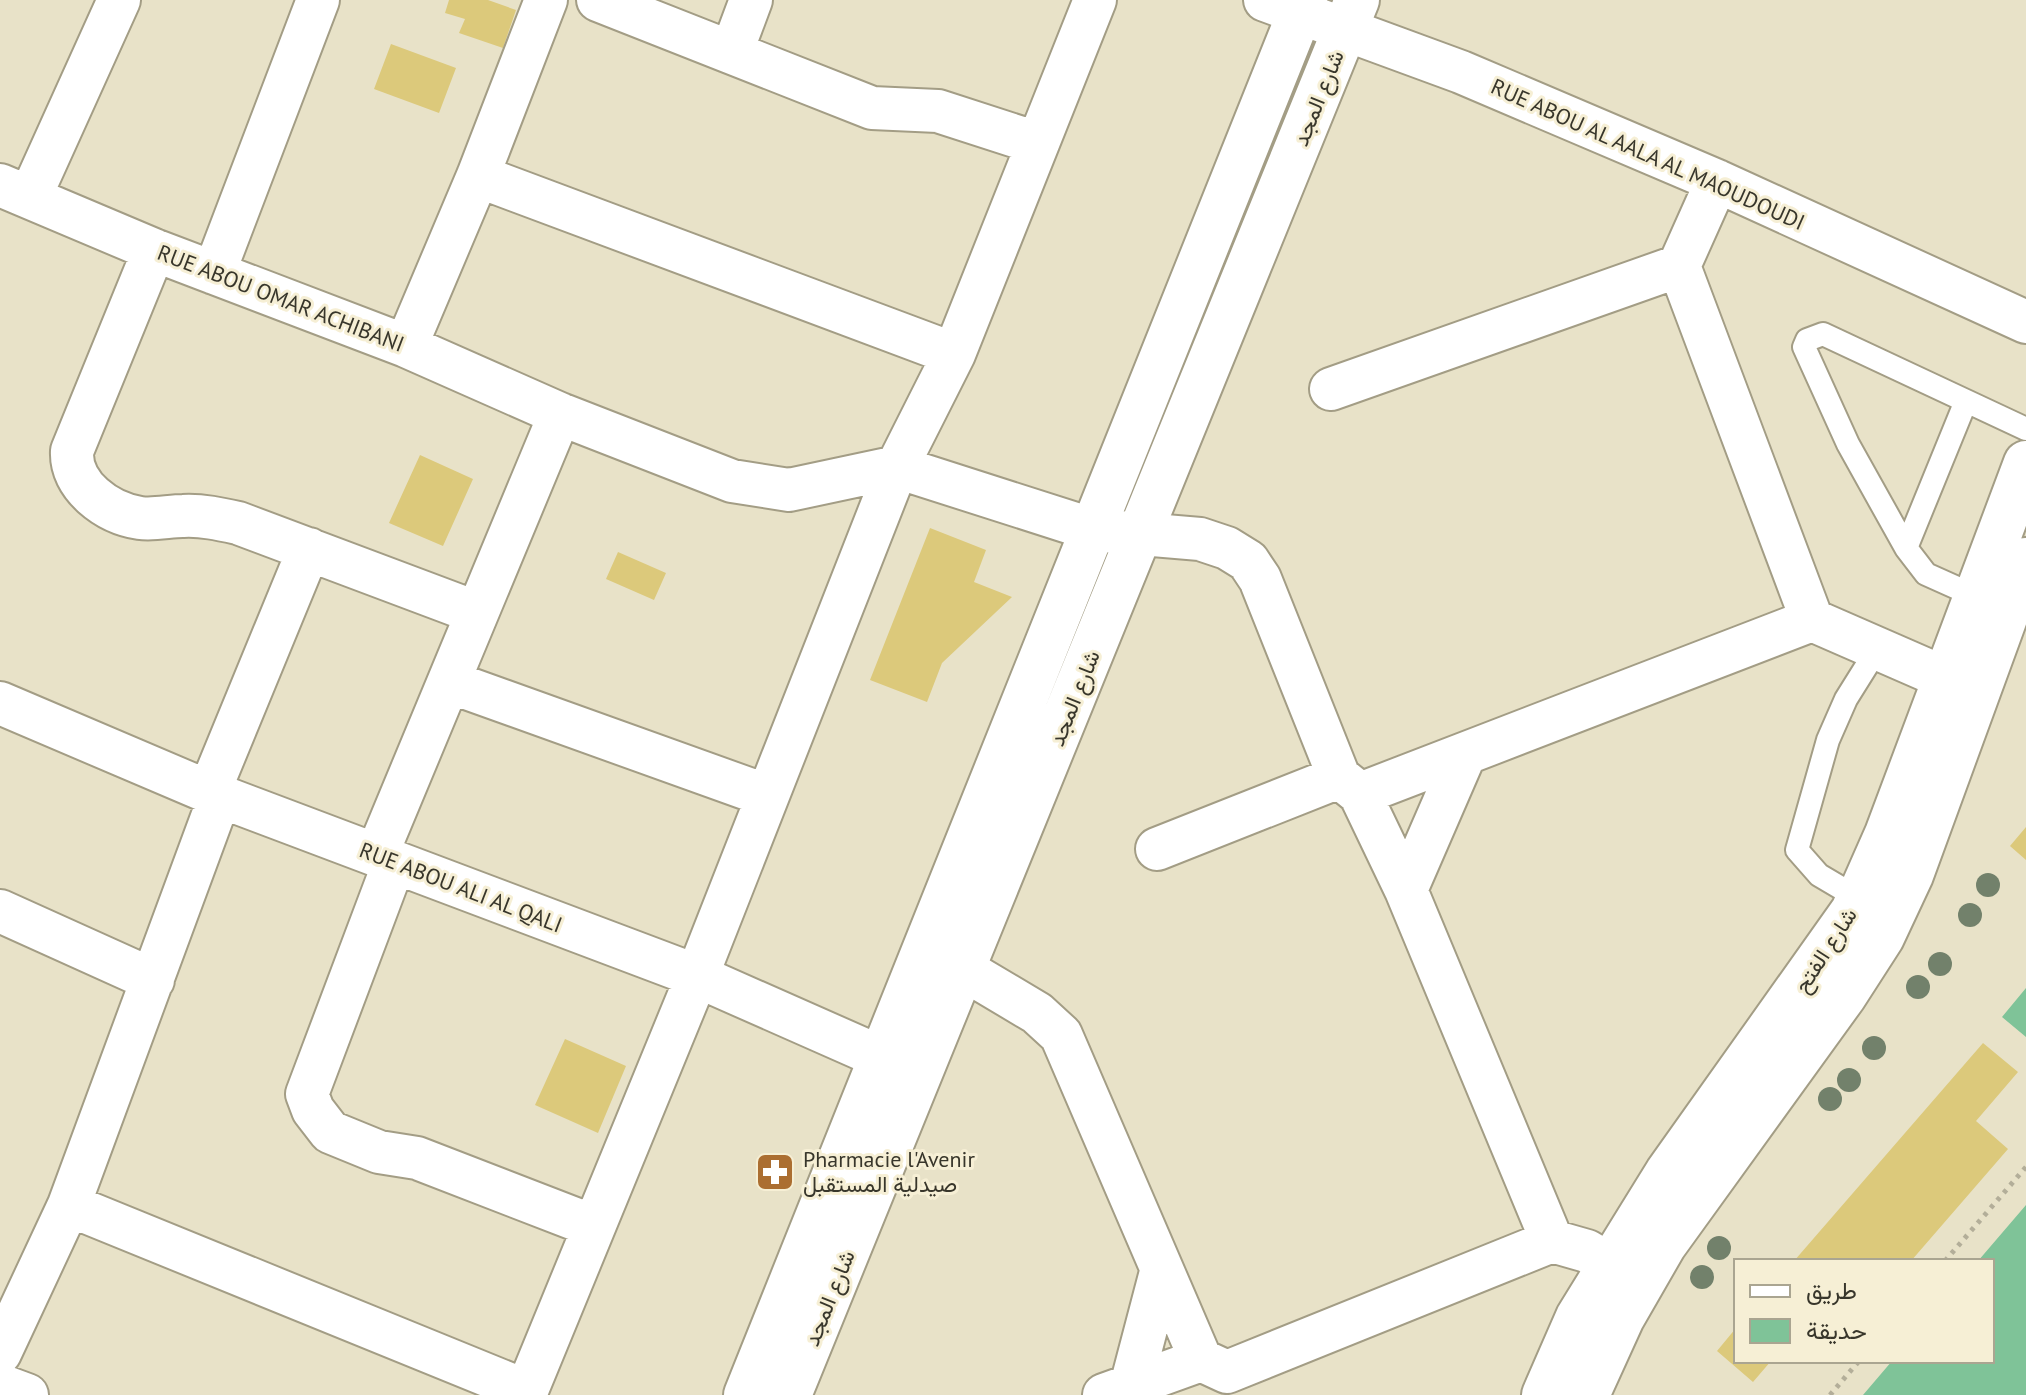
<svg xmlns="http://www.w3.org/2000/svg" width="2026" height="1395" viewBox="0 0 2026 1395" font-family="'PT Sans',Vazirmatn,sans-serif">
  <rect width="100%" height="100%" fill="#e8e2c8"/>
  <path fill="#7fc398" d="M2026 988V1037L2002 1017Z
    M2026 1205V1395H1863L1892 1361H1992V1261H1978Z"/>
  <path fill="#dcc97b" d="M449 0H488L516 10 503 48 459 33 465 19 445 13Z
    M391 44 456 68 439 113 374 89Z
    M420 455 473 479 443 546 389 523Z
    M930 528 986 550 974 582 1012 597 942 663 927 702 870 680Z
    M618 552 666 573 654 600 606 579Z
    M2026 827V860L2010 846Z
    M565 1039 626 1066 598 1133 535 1105Z
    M1983 1043 2018 1072 1976 1121 2008 1149 1911 1261H1794Z
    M1736 1328V1361H1771L1753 1382 1717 1351Z"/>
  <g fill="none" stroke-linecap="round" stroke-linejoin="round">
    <defs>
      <path id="lane" d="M1906 548 1966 401
        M1984 600 1926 574 1906 548 1848 444 1804 347 1807 340 1823 334 2026 429
        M1858 898 1819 875 1797 850 1828 740 1846 699 1876 651"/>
      <path id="street" d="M598 0 872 108 938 111 1037 143
        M1265 0 1461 72 1717 181 2026 322
        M732 51 751 0
        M478 176 954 354
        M0 185 154 250 406 346 560 414 732 481 789 490 897 467 1094 530 1200 539 1227 548 1248 561 1260 579 1339 777
        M30 197 119 0
        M154 250 72 451C70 486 107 513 140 518 154 520 170 516 183 516 202 515 220 519 238 523L475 612
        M1679 266 1812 620 1977 692
        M214 273 318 0
        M406 346 478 176 546 0
        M1331 389 1679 266 1717 181
        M450 682 765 795
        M0 703 209 792 697 976 912 1071
        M209 792 309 549
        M1360 794 1406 890 1552 1241
        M1157 849 1339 777 1360 794 1812 620
        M377 854 560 414
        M394 863 307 1094 313 1110 330 1132 379 1152 417 1158 593 1226
        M1406 890 1465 754
        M0 911 153 980
        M963 969 1037 1013 1061 1035 1201 1360
        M69 1205 526 1391
        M0 1353 69 1205 220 796
        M0 1385 27 1395
        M1131 1386 1161 1272
        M525 1395 697 976 897 467 954 354 1095 0
        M1104 1395 1201 1360 1227 1372 1552 1241 1587 1251 1639 1282"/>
      <path id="secondary" d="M746 1395 1305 0
        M789 1395 1357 0
        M1544 1395 1578 1317 1667 1173 1853 911 1887 834 2026 463
        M1587 1395 1622 1318 1664 1245 1844 996 1882 937 1911 875 2026 560"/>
    </defs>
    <use href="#lane" stroke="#a39d85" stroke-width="26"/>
    <use href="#street" stroke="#a39d85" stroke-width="46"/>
    <use href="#secondary" stroke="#a39d85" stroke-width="48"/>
    <path stroke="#b3ae99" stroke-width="5" stroke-dasharray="4 6" stroke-linecap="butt" d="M1945 1261 2026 1167
      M1830 1395 1859 1361"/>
    <use href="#lane" stroke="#fff" stroke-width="22"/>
    <use href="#street" stroke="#fff" stroke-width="42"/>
    <use href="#secondary" stroke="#fff" stroke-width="44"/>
  </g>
  <g fill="#72816b">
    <circle cx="1988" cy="885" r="12"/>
    <circle cx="1970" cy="915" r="12"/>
    <circle cx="1940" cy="964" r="12"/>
    <circle cx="1918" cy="987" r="12"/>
    <circle cx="1874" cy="1048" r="12"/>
    <circle cx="1849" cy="1080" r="12"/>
    <circle cx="1830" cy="1099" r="12"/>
    <circle cx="1719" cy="1248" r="12"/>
    <circle cx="1702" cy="1277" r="12"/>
  </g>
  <defs>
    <symbol id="pharmacy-square" viewBox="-11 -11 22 22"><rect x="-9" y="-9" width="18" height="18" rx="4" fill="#ab6e31" stroke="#f6efd5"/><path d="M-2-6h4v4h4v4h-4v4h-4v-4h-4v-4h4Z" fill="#fff"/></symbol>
  </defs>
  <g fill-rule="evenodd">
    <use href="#pharmacy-square" x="753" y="1150" width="44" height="44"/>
  </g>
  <g text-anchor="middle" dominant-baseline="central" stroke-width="6" stroke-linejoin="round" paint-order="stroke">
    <g font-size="22" fill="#38362b" stroke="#f6efd5">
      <text transform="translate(1318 98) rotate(-68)">شارع المجد</text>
      <text transform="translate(1648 154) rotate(24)">RUE ABOU AL AALA AL MAOUDOUDI</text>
      <text transform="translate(281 298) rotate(21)">RUE ABOU OMAR ACHIBANI</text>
      <text transform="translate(1074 698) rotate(-68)">شارع المجد</text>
      <text transform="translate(461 887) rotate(21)">RUE ABOU ALI AL QALI</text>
      <text transform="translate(1825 950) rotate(-57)">شارع الفتح</text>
      <text transform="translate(829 1298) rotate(-68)">شارع المجد</text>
    </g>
    <g font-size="22" fill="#38362b" stroke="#f6efd5" text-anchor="start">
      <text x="803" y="1159">Pharmacie l'Avenir<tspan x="803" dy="25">صيدلية المستقبل</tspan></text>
    </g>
  </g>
  <rect x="1734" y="1259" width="260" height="104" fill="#f6efd5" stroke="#aaa591" stroke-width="2"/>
  <rect x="1750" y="1285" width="40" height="12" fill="#ffffff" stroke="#aaa591" stroke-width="2"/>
  <text x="1806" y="1299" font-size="24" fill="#38362b">طريق</text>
  <rect x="1750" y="1319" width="40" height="24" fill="#7fc398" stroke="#aaa591" stroke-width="2"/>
  <text x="1806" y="1339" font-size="24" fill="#38362b">حديقة</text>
</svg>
